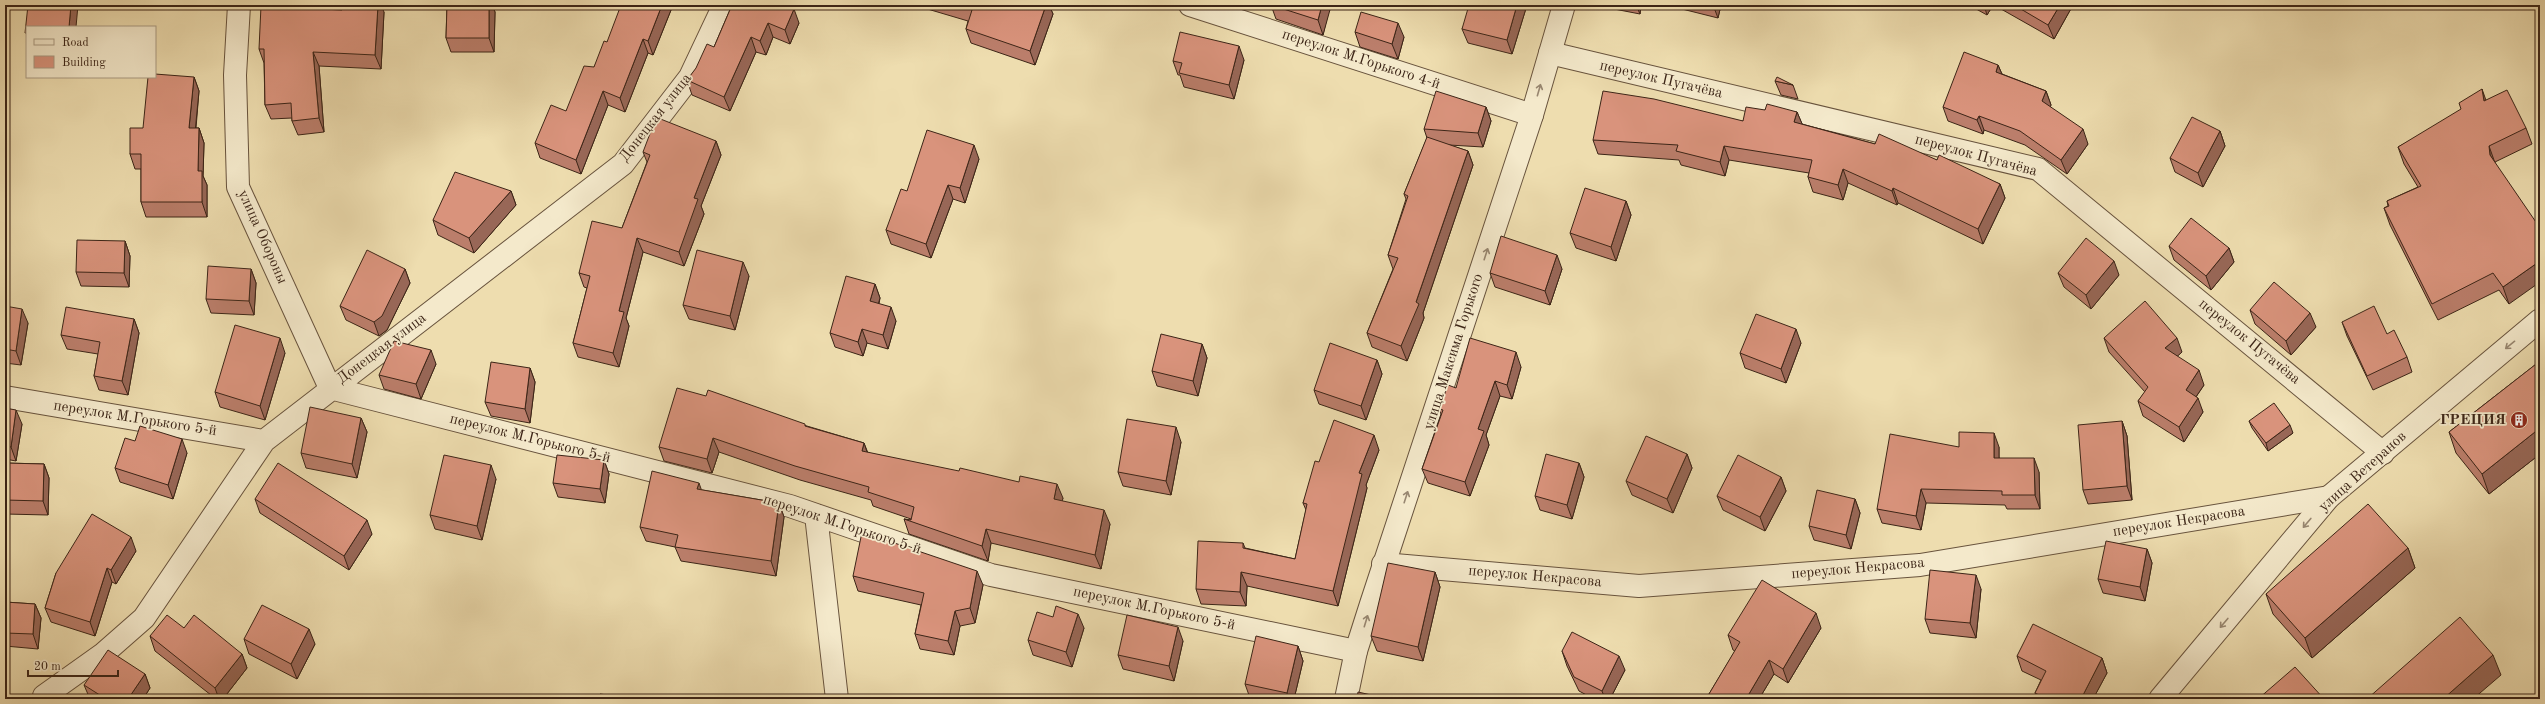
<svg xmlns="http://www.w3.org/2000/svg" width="2545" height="704" viewBox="0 0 2545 704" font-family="'Old Standard TT',serif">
  <rect width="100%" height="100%" fill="#eeddaf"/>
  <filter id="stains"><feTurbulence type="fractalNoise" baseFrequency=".005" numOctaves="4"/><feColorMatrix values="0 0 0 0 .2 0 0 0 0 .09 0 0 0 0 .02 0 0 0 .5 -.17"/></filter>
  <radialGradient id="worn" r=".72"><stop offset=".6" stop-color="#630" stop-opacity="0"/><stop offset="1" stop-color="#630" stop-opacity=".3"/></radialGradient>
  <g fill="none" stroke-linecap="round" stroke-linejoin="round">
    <defs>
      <path id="minor" d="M239 5 235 75 238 187 330 388 790 506 991 575 1356 651
        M1190 5 1532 115
        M1550 53 2038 169 2383 453
        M5 397 264 441
        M816 515 837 699
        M1383 564 1639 586 1920 565 2329 497
        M44 699V696L103 654 144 618 264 441 623 164 690 77 724 5"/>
      <path id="tertiary" d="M1346 699 1356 651 1371 604 1532 115 1564 5
        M2160 699 2329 497 2540 320"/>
    </defs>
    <use href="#minor" stroke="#68533d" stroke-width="24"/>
    <use href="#tertiary" stroke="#68533d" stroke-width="24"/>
    <use href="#minor" stroke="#f4e9cb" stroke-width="22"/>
    <use href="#tertiary" stroke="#f4e9cb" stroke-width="22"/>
  </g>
  <path fill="#bb7e6b" stroke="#3c2517" d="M447 5H492L495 12 494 52H451L446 38Z
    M673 5 653 55 648 53 625 112 608 105 581 174 540 158 535 143 566 111 594 67 607 42Z
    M732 5 799 23 790 44 773 37 766 55 756 52 730 111 692 95 687 80 714 47Z
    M914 5H1049L1053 14 1035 65 971 43 966 29 968 21Z
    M1271 5H1330L1323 35 1276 19Z
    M1475 5H1527L1512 54 1468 43 1462 29Z
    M1608 5H1641L1640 14 1609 8Z
    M1666 5H1721L1718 18Z
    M1969 5H1993L1987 15Z
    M1994 5H2073L2054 39Z
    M384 12 381 69 319 66 324 132 298 135 292 121V118L271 119 265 105 264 63 259 49Z
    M1355 32 1404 37 1398 59 1360 47Z
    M1244 60 1234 99 1184 87 1180 75H1178L1173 61Z
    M1998 65 2002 74 2046 91 2051 105 2050 107 2088 144 2067 174 2025 145 1984 130 1983 134 1948 121 1943 107Z
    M194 77 199 91 196 128H199L204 143 203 176 207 185V217H146L141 202V169H135L130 154 143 128Z
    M1775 81 1793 85 1798 99 1781 95Z
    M2486 100 2526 128 2532 144 2495 162 2509 304 2499 290 2438 320 2390 225 2384 208 2388 206 2387 201 2418 187 2404 164 2398 147Z
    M1486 107 1491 121 1483 147 1449 145 1468 151 1473 165 1423 313 1424 318 1407 361 1372 347 1367 333 1393 269 1388 255 1406 199 1404 194 1427 138 1424 129Z
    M1765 110 1797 112 1802 124 1875 144 1937 160 2000 184 2005 198 1983 244 1898 203 1897 205 1848 183 1843 200 1813 192 1808 177 1809 173 1729 160 1725 176 1681 165 1679 160 1598 154 1593 140 1743 121Z
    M2220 131 2225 146 2203 187 2175 172 2170 158Z
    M716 141 721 155 701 206 704 214 684 266 643 252 626 318 629 326 619 367 578 357 573 343 587 288 584 287 579 273 622 228 647 162 643 152Z
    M979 159 965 203 953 199 931 258 891 244 886 230 907 191Z
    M511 191 516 205 474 253 438 235 433 220Z
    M1626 201 1631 215 1616 261 1576 248 1570 233Z
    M125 241 130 256 129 287 81 286 76 272Z
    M2169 246 2229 248 2234 262 2211 290 2174 260Z
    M251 269 256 283 254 315 211 313 206 299Z
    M405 269 410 283 387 330 379 336 346 320 340 306Z
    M1562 269 1550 305 1495 287 1490 273Z
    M2058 273 2119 275 2091 309 2064 287Z
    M749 276 735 330 689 319 683 305Z
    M875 284 880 298 879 304 896 321 888 349 867 343 863 356 835 347 830 333Z
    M5 306 28 323 21 365 5 363Z
    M2250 310 2316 327 2291 355 2255 324Z
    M134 319 139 333 128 395 99 390 94 376 98 354 67 349 61 335Z
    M2342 322 2387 334 2407 357 2412 372 2373 390 2347 336Z
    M2104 338 2182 352 2177 356 2204 385 2196 397 2203 412 2184 442 2143 416 2138 401 2145 392 2109 352Z
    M1801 343 1786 383 1745 368 1740 353Z
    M1202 344 1207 358 1198 396 1157 386 1152 371Z
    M285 353 265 420 220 407 215 392Z
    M1377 360 1382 374 1366 420 1319 404 1314 390Z
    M2540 361V454L2489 494 2456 453 2449 432Z
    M436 364 421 399 384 389 379 375Z
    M1521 367 1512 399 1500 396 1486 435 1489 445 1470 496 1428 483 1422 469 1441 414 1439 409 1456 388Z
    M530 368 535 382 530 423 491 416 485 402Z
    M706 396 864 443 868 453 1063 498 1062 501 1110 524 1101 569 991 543 988 561 909 534 904 519 911 520V519L873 506 871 500 800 480 719 452 712 473 664 461 659 447Z
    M5 408 22 424 16 461 5 459Z
    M361 418 367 432 357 478 306 468 301 453Z
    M2122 421 2127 436 2132 500 2088 504 2083 490Z
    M2249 421 2293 433 2268 451 2252 428Z
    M135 441 187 453 173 499 120 482 115 468Z
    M1181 442 1171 495 1123 486 1118 472Z
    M1959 447H1999V458L2039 472 2040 509H2007L2005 505 1926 503 1921 530 1882 523 1877 509Z
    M1379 450 1366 485 1367 488 1338 606 1247 586 1246 606 1201 604 1196 589 1243 543 1245 548 1295 559 1306 510 1303 503 1319 462Z
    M1687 454 1692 468 1673 513 1632 495 1626 481Z
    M604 460 609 474 605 503 558 497 553 483Z
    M5 463 44 464 49 478 48 515 5 514Z
    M1579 463 1584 477 1572 519 1540 510 1535 496Z
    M1781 477 1786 491 1765 531 1723 510 1717 496Z
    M496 479 482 540 435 529 430 515Z
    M702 490 779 503 784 517 776 576 681 561 675 547 646 541 640 527Z
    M255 499 372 534 349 570 260 513Z
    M1855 499 1860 513 1851 549 1814 540 1809 526Z
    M2408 548 2415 568 2312 658 2273 614 2266 594Z
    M2147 549 2152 563 2145 601 2103 593 2098 579Z
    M136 551 116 584 112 582 95 636 51 622 45 608 56 573Z
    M1435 572 1440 587 1423 661 1377 651 1371 636Z
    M853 576 983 585 975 623 960 626 954 655 920 649 915 634 921 605 858 591Z
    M1981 589 1976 638 1930 633 1925 619Z
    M5 602 35 604 41 618 38 649 5 646Z
    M1053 617 1084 628 1072 667 1033 655 1028 640Z
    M184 628 242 654 247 668 223 699H216L155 651 150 636Z
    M1821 628 1788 683 1774 674 1759 699H1706L1735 651 1733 650 1728 635Z
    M244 639 315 644 297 679 249 654Z
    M1183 641 1174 681 1123 669 1118 655Z
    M1298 646 1303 661 1294 699H1255L1250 698 1245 684Z
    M1562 651 1625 670 1610 699H1594L1579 691 1567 666Z
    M2017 656 2102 658 2107 673 2093 699H2037L2035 693 2041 680 2022 671Z
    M145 674 150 688 143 699H90L84 685Z"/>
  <path fill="#986757" stroke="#3c2517" d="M71 5H78L76 27H69Z
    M378 5H381L384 12 381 69 375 55Z
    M489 5H492L495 12 494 52 489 38Z
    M662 5H673L653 55 648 41Z
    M1046 5H1049L1053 14 1035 65 1030 51Z
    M1322 5H1330L1331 6 1323 35 1318 20Z
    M1517 5H1527L1512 54 1507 40Z
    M1636 5H1641L1640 14Z
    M1713 5H1721L1718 18Z
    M1984 5H1993L1987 15Z
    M2060 5H2073L2054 39 2048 25Z
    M794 9 799 23 790 44 785 30Z
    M768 23 773 37 766 55 760 41Z
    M1398 23 1404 37 1398 59 1392 44Z
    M751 37 756 52 730 111 724 97Z
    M643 39 648 53 625 112 620 98Z
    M1239 46 1244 60 1234 99 1229 85Z
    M313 52 319 66 324 132 319 118Z
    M1998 65 2004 79 1996 72Z
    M194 77 199 91 194 143 189 128Z
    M2482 89 2488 106 2484 101Z
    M603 91 608 105 581 174 576 160Z
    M2046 91 2051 105 2047 115 2042 101Z
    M1486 107 1491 121 1483 147 1478 133Z
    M1797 112 1803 126 1794 122Z
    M1979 116 1984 130 1983 134 1977 120Z
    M199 128 204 143 203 176 207 185V217L202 202 198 171Z
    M2083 129 2088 144 2067 174 2061 160Z
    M2220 131 2225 146 2203 187 2198 173Z
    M716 141 721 155 701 206 704 214 684 266 679 252 694 198Z
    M974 145 979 159 965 203 960 188Z
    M1724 146 1729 160 1725 176 1720 162Z
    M2489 146 2495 163 2490 155Z
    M1468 151 1473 165 1423 313 1424 318 1407 361 1401 346Z
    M1843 169 1848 183 1843 200 1838 185Z
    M2000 184 2005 198 1983 244 1978 229Z
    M948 185 953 199 931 258 926 244Z
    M1893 188 1898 203 1897 205 1892 191Z
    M511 191 516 205 474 253 469 238Z
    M1626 201 1631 215 1616 261 1611 247Z
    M637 238 643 252 626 318 629 326 619 367 613 353 619 311Z
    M125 241 130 256 129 287 124 273Z
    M2229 248 2234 262 2211 290 2206 276Z
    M1557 255 1562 269 1550 305 1545 291Z
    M2114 261 2119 275 2091 309 2086 295Z
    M2540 261V282L2509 304 2503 287Z
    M743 262 749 276 735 330 730 316Z
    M251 269 256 283 254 315 249 301Z
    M405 269 410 283 387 330 379 336 374 322Z
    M875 284 880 298 875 315 870 301Z
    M891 307 896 321 888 349 883 335Z
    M22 309 28 323 21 365 16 351Z
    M2310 313 2316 327 2291 355 2286 341Z
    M134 319 139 333 128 395 122 381Z
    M862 329 867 343 863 356 858 342Z
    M1796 329 1801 343 1786 383 1781 369Z
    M280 338 285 353 265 420 260 406Z
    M2177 338 2182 352 2170 363 2165 348Z
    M1202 344 1207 358 1198 396 1193 381Z
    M431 350 436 364 421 399 416 384Z
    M1516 352 1521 367 1512 399 1507 385Z
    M1377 360 1382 374 1366 420 1361 406Z
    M530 368 535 382 530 423 525 409Z
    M2199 370 2204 385 2191 404 2186 390Z
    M1495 381 1500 396 1486 435 1489 445 1470 496 1465 482 1478 429Z
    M2198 398 2203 412 2184 442 2179 427Z
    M16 410 22 424 16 461 11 447Z
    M361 418 367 432 357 478 352 464Z
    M2122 421 2127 436 2132 500 2127 486Z
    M2290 425 2293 433 2268 451 2266 443Z
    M1176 427 1181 442 1171 495 1166 481Z
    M2540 428V454L2489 494 2482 474Z
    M1994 433 1999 447V473L1994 458Z
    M1374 435 1379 450 1366 485 1367 488 1338 606 1333 591 1359 473Z
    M713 438 719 452 712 473 707 459Z
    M182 439 187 453 173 499 168 485Z
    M864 443 869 458 862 451Z
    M1687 454 1692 468 1673 513 1667 499Z
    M2034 458 2039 472 2040 509 2035 495Z
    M604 460 609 474 605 503 600 489Z
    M1579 463 1584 477 1572 519 1567 505Z
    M44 464 49 478 48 515 43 501Z
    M491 465 496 479 482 540 477 526Z
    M1781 477 1786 491 1765 531 1760 517Z
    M699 483 704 497 697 489Z
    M1057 484 1063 498 1059 514 1054 499Z
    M1921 489 1926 503 1921 530 1916 516Z
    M1855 499 1860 513 1851 549 1846 535Z
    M779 503 784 517 776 576 771 561Z
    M1104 510 1110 524 1101 569 1095 555Z
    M367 520 372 534 349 570 344 556Z
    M986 529 991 543 988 561 982 546Z
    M131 537 136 551 116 584 111 570Z
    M2408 548 2415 568 2312 658 2305 638Z
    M2147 549 2152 563 2145 601 2140 587Z
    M107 568 112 582 95 636 90 622Z
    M977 571 983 585 975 623 970 608Z
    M1241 572 1247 586 1246 606 1240 592Z
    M1435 572 1440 587 1423 661 1418 647Z
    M1976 575 1981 589 1976 638 1970 623Z
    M35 604 41 618 38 649 33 634Z
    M955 611 960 626 954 655 948 641Z
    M1816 613 1821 628 1788 683 1783 669Z
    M1078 614 1084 628 1072 667 1066 652Z
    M1178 627 1183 641 1174 681 1169 666Z
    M309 629 315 644 297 679 291 664Z
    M1298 646 1303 661 1294 699H1289L1287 693Z
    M242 654 247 668 223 699H219L215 688Z
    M2493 655 2501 675 2473 699H2443Z
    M1619 656 1625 670 1610 699H1605L1602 691Z
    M2102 658 2107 673 2093 699H2081Z
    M1769 660 1774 674 1759 699H1746Z
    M145 674 150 688 143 699H128Z"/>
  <path fill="#d9937c" stroke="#3c2517" d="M28 5H71L69 27H27V33H25Z
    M342 5H378L375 55 313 52 319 118 292 121 291 103 265 105 264 49H259L261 6 342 10Z
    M447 5H489V38H446Z
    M621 5H662L648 41 643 39 620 98 603 91 576 160 535 143 551 105 566 111 584 66 594 67 604 41 607 42Z
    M732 5H784L794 9 785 30 768 23 760 41 751 37 724 97 687 80 696 68 707 44 714 47Z
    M956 5H1046L1030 51 966 29 972 10Z
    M1271 5H1322L1318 20Z
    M1469 5 1474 6 1475 5H1517L1507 40 1462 29Z
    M2014 5H2060L2048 25Z
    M1361 12 1398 23 1392 44 1355 32Z
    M1180 32 1239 46 1229 85 1179 73 1182 63 1173 61Z
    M1964 52 1998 65 1996 72 2046 91 2042 101 2083 129 2061 160 2020 131 1979 116 1977 120 1943 107Z
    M155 74 194 77 189 128H199L198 171H202V202H141V154H130V128H143L148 77H155Z
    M1777 77 1793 85 1775 81Z
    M2482 89 2484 101 2507 90 2526 128 2489 146 2490 155 2540 228V261L2503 287 2493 273 2432 304 2384 208 2389 206 2387 201 2421 186 2398 147 2461 109 2459 103Z
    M1436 91 1486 107 1478 133 1424 129Z
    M1603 91 1654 99 1743 121 1746 107 1765 110 1767 104 1797 112 1794 122 1875 144 1879 134 1937 160 1939 155 2000 184 1978 229 1893 188 1892 191 1843 169 1838 185 1808 177 1812 160 1724 146 1720 162 1676 151 1678 145 1593 140Z
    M2192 117 2220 131 2198 173 2170 158Z
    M658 118 716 141 694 198 698 199 679 252 637 238 619 311 624 312 613 353 573 343 590 276 579 273 592 221 622 228 650 155 643 152 654 123Z
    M927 130 974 145 960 188 948 185 926 244 886 230 901 189 907 191Z
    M1427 137 1468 151 1416 302 1419 304 1401 346 1367 333 1398 258 1388 255 1408 196 1404 194Z
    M455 172 511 191 469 238 433 220Z
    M1585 188 1626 201 1611 247 1570 233Z
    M2191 218 2229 248 2206 276 2169 246Z
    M1501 236 1557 255 1545 291 1490 273Z
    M2086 238 2114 261 2086 295 2058 273Z
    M77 240 125 241 124 273 76 272Z
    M367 250 405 269 382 316 374 322 340 306Z
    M697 250 743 262 730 316 683 305Z
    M208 266 251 269 249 301 206 299Z
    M846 276 875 284 870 301 891 307 883 335 862 329 858 342 830 333Z
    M2274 282 2310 313 2286 341 2250 310Z
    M2145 301 2177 338 2165 348 2199 370 2186 390 2198 398 2179 427 2138 401 2148 387 2104 338Z
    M5 306 22 309 16 351 5 349Z
    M2374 306 2387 334 2394 330 2407 357 2367 376 2342 322Z
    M66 307 134 319 122 381 94 376 100 342 61 335Z
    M1756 314 1796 329 1781 369 1740 353Z
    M235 325 280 338 260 406 215 392Z
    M1161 334 1202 344 1193 381 1152 371Z
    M1470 338 1516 352 1507 385 1495 381 1478 429 1484 431 1465 482 1422 469 1443 410 1439 409 1448 385 1456 388Z
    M394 341 431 350 416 384 379 375Z
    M1330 343 1377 360 1361 406 1314 390Z
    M2540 361V428L2482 474 2449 432Z
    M491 362 530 368 525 409 485 402Z
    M677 388 706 396 708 390 805 424V426L864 443 862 451 959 471 960 468 1019 482 1020 476 1057 484 1054 499 1104 510 1095 555 986 529 982 546 904 519 911 520 914 507 868 492 869 487 795 466 713 438 707 459 659 447Z
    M2274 403 2290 425 2266 443 2249 421Z
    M310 407 361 418 352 464 301 453Z
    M5 408 16 410 11 447 5 446Z
    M1127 419 1176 427 1166 481 1118 472Z
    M1334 420 1374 435 1359 473 1362 474 1333 591 1241 572 1240 592 1196 589 1198 541 1243 543V548L1295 559 1307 504 1303 503 1315 461 1319 462Z
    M2122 421 2127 486 2083 490 2078 425Z
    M140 426 182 439 168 485 115 468 125 438 135 441Z
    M1959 432 1994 433V458H2034L2035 495H2002V491L1921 489 1916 516 1877 509 1890 434 1959 447Z
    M1646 436 1687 454 1667 499 1626 481Z
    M1546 454 1579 463 1567 505 1535 496Z
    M444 455 491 465 477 526 430 515Z
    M557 455 604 460 600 489 553 483Z
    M1738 455 1781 477 1760 517 1717 496Z
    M5 463 44 464 43 501 5 500Z
    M278 463 367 520 344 556 255 499Z
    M652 471 699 483 697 489 779 503 771 561 675 547 678 535 640 527Z
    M1817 490 1855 499 1846 535 1809 526Z
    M2368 504 2408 548 2305 638 2266 594Z
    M92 514 131 537 111 570 107 568 90 622 45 608 56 573Z
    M862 532 977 571 970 608 955 611 948 641 915 634 924 593 853 576Z
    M2106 541 2147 549 2140 587 2098 579Z
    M1388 563 1435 572 1418 647 1371 636Z
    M1930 570 1976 575 1970 623 1925 619Z
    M1762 580 1816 613 1783 669 1769 660 1746 699H1706L1740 642 1728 635Z
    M5 602 35 604 33 634 5 633Z
    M262 605 309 629 291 664 244 639Z
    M1056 606 1078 614 1066 652 1028 640 1037 612 1053 617Z
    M167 615 184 628 194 615 242 654 215 688 150 636Z
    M1127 615 1178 627 1169 666 1118 655Z
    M2460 617 2493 655 2443 699H2367Z
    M2033 624 2102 658 2081 699H2047L2035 693 2046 671 2017 656Z
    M1572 632 1619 656 1602 691 1574 677 1562 651Z
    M1256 636 1298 646 1287 693 1245 684Z
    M108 650 145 674 128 699H106L84 685Z
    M2295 667 2324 699H2258Z
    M1358 692 1380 697V699H1357Z
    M600 694 638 699H600Z"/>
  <defs><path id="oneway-shaft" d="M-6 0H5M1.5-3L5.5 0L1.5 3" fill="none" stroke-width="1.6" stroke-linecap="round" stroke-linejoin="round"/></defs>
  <g stroke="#988771">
    <use href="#oneway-shaft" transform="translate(1539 90) rotate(-74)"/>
    <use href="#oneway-shaft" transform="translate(1486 254) rotate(-72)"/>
    <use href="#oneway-shaft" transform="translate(2510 345) rotate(141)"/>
    <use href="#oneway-shaft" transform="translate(1406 497) rotate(-72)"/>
    <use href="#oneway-shaft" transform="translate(2307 523) rotate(130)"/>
    <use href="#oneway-shaft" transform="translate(1366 621) rotate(-73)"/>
    <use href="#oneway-shaft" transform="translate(2224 623) rotate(130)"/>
  </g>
  <defs>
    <symbol id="building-disc" viewBox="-11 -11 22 22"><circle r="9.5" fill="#8f2418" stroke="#f4e9cb"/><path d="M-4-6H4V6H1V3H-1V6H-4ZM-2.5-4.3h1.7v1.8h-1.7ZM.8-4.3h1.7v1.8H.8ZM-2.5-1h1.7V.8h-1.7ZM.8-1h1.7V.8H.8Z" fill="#fff"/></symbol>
  </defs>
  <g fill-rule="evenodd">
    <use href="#building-disc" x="2509" y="410" width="20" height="20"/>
  </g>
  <g text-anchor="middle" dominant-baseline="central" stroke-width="3.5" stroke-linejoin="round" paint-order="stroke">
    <g font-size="15" fill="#3c2517" stroke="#f4e9cb">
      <text transform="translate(1361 60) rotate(18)">переулок М.Горького 4-й</text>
      <text transform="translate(1661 80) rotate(13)">переулок Пугачёва</text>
      <text transform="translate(656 118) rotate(-52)">Донецкая улица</text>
      <text transform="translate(1976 156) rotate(15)">переулок Пугачёва</text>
      <text transform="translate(262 237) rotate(66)">улица Обороны</text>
      <text transform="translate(2249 342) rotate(39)">переулок Пугачёва</text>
      <text transform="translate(382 349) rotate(-37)">Донецкая улица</text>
      <text transform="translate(1454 352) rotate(-72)">улица Максима Горького</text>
      <text transform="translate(135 419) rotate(9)">переулок М.Горького 5-й</text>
      <text transform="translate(530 439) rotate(14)">переулок М.Горького 5-й</text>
      <text transform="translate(2363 472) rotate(-42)">улица Ветеранов</text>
      <text transform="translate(2179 522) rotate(-9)">переулок Некрасова</text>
      <text transform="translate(842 525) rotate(18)">переулок М.Горького 5-й</text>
      <text transform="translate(1858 569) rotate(-5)">переулок Некрасова</text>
      <text transform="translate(1535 577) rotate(5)">переулок Некрасова</text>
      <text transform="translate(1154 609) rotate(12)">переулок М.Горького 5-й</text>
    </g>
    <g font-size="15" font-weight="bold" fill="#3c2517" stroke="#f4e9cb" text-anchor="end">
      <text x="2506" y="420">ГРЕЦИЯ</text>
    </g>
  </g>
  <rect width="2545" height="704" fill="none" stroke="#eeddaf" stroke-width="20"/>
  <rect x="6" y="6" width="2533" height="692" fill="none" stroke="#3c2517" stroke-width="2"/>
  <rect x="10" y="10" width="2525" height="684" fill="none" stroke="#3c2517"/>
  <rect x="26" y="26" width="130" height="52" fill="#f4e9cb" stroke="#aa9b83"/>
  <rect x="34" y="39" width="20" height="6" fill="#f4e9cb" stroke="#aa9b83"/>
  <text x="62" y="46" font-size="12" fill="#3c2517">Road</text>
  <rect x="34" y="56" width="20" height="12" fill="#d9937c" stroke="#aa9b83"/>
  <text x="62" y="66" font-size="12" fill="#3c2517">Building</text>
  <path d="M28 670v6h90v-6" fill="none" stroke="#3c2517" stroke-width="2"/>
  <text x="34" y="670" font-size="12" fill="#3c2517" stroke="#f4e9cb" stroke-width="3" paint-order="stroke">20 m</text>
  <rect width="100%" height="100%" filter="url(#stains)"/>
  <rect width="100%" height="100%" fill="url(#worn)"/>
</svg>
